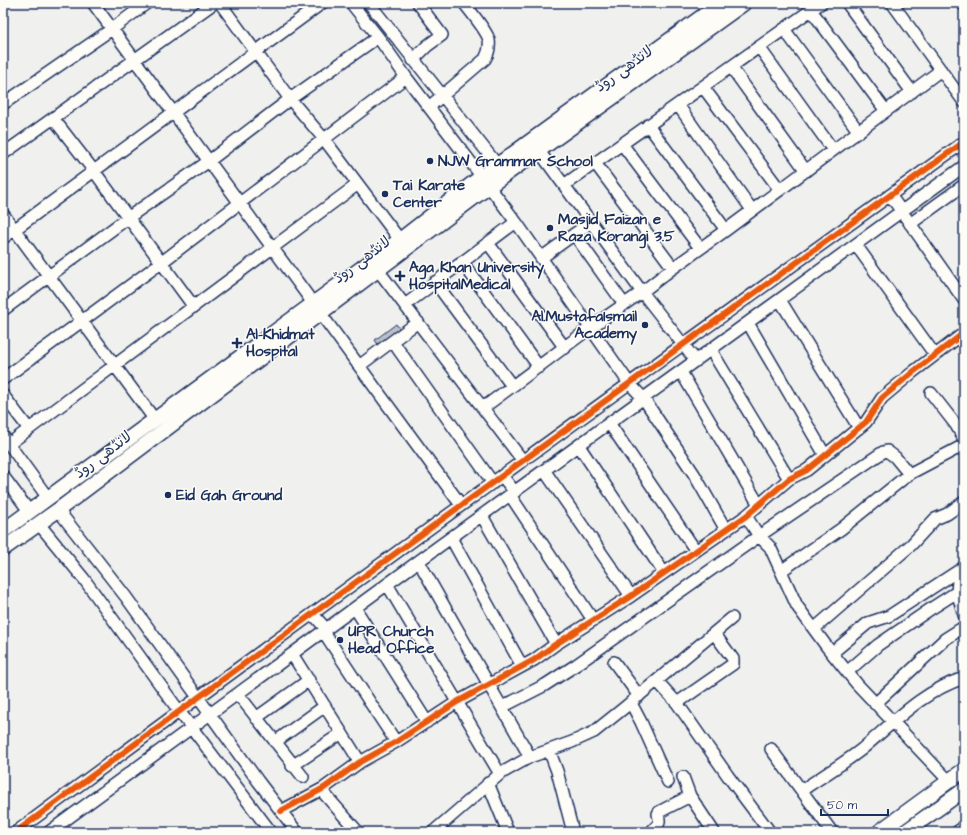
<svg xmlns="http://www.w3.org/2000/svg" width="967" height="835" viewBox="0 0 967 835" font-family="'Architects Daughter','Playpen Sans Arabic',sans-serif">
  <rect width="100%" height="100%" fill="#f0f0ee"/>
  <filter id="ink" filterUnits="userSpaceOnUse"><feTurbulence type="fractalNoise" baseFrequency=".025" numOctaves="2"/><feDisplacementMap in="SourceGraphic" scale="8" xChannelSelector="R" yChannelSelector="G"/><feConvolveMatrix kernelMatrix="1 2 1 2 8 2 1 2 1" color-interpolation-filters="sRGB"/></filter>
  <g filter="url(#ink)">
    <path fill="#bbc0ca" stroke="#1b2f5e" d="M396 324 403 333 381 349 375 340Z"/>
    <g fill="none" stroke-linecap="round" stroke-linejoin="round">
      <defs>
        <path id="minor" d="M93 3 461 505
          M220 3 290 99 324 139 400 240
          M351 3 378 37 406 77 516 222 629 383 644 399 694 474 726 530
          M369 3 503 172
          M847 3 912 92
          M892 3 964 102
          M963 3 964 5
          M811 10 886 111
          M784 29 859 132
          M759 47 833 150
          M413 60 427 46 442 35 418 3
          M731 67 806 171
          M703 87 780 190
          M3 104 112 29 147 3
          M678 105 752 210
          M429 107 485 59C488 54 490 47 489 40 487 31 470 11 464 3
          M53 118 94 171 194 307
          M648 125 726 230
          M622 144 700 248
          M539 151 642 292 696 361
          M3 154 214 3
          M595 163 673 268
          M564 185 821 3
          M890 195 964 300
          M3 214 155 420
          M910 224 964 185
          M574 234 624 304
          M3 238 322 3
          M488 243 565 348
          M856 245 935 355
          M541 258 591 222
          M462 262 539 367
          M378 270 523 461
          M435 282 512 386
          M780 300 859 428
          M405 305 516 222
          M3 310 129 217 209 161 290 99 378 37
          M748 323 825 455
          M393 342 493 483
          M711 350 789 479
          M359 366 418 322
          M681 372 759 505
          M3 379 162 262 406 77
          M931 393 956 425 964 439
          M3 395 29 429
          M483 408 590 328 642 292 673 268 726 230 941 70
          M609 423 696 551
          M3 436 48 498
          M9 444 358 184
          M579 446 664 573
          M544 470 631 596
          M3 476 29 511
          M502 476 515 492
          M510 495 593 620
          M58 510 126 597 258 781 297 832
          M482 516 556 644
          M746 516 759 536 770 547 797 606 827 647 857 684 949 781
          M39 524 84 579 179 711 271 832
          M451 538 522 666
          M419 562 530 757
          M964 568C952 586 959 597 964 615
          M781 571 841 529 909 474 964 445
          M387 584 500 774
          M355 608 427 722
          M313 614 326 629
          M814 629 911 545 935 519 947 514 964 502
          M323 631 396 742
          M832 653 868 623 889 616 964 567
          M292 654 360 762
          M614 662 639 696
          M847 672 878 645 932 608 957 592
          M657 681 677 703 728 776 770 832
          M238 694 303 777
          M631 703 641 722 668 782
          M677 703 733 664V659L714 633
          M875 704 945 639 964 627
          M502 707 545 685 576 665 759 536 883 452 887 451 895 457 909 474
          M256 718 309 680
          M275 742 325 706
          M771 749 832 832
          M549 750 557 771 573 832
          M292 766 342 733
          M683 777 690 796 714 832
          M488 783 508 832
          M321 790 358 832
          M802 790C821 777 843 764 862 749 894 722 923 691 964 678
          M281 811 324 788 360 762 396 742 457 702 534 660 556 644 631 596 746 516 789 479 807 470 866 422 882 398 913 372 964 333
          M16 832C330 599 647 370 964 142
          M49 832 438 547 964 166
          M433 832 500 774 530 757 572 742 594 732 624 708 732 618
          M651 832C658 824 661 825 658 814L659 812 690 796
          M957 832 964 827"/>
        <path id="major" d="M3 531 400 240 481 177 721 3
          M3 549 58 510 488 187 744 3
          M879 832 964 770
          M905 832 964 790"/>
      </defs>
      <use href="#minor" stroke="#1b2f5e" stroke-width="14"/>
      <use href="#major" stroke="#1b2f5e" stroke-width="17"/>
      <use href="#minor" stroke="#fdfcf7" stroke-width="11"/>
      <use href="#major" stroke="#fdfcf7" stroke-width="14"/>
      <defs>
        <path id="cycleway" d="M281 811 324 788 360 762 396 742 457 702 534 660 556 644 631 596 746 516 789 479 807 470 866 422 882 398 913 372 964 333
          M16 832C330 599 647 370 964 142"/>
      </defs>
      <use href="#cycleway" stroke="#fdfcf7" stroke-width="8"/>
      <use href="#cycleway" stroke="#e8590c" stroke-width="6"/>
    </g>
  </g>
  <g fill="#1b2f5e" stroke="#fdfcf7" stroke-width="1.5">
    <circle cx="430" cy="161" r="4"/>
    <circle cx="385" cy="194" r="4"/>
    <circle cx="550" cy="228" r="4"/>
    <path d="M398 270h4v4h4v4h-4v4h-4v-4h-4v-4h4z"/>
    <circle cx="645" cy="325" r="4"/>
    <path d="M235 337h4v4h4v4h-4v4h-4v-4h-4v-4h4z"/>
    <circle cx="168" cy="495" r="4"/>
    <circle cx="340" cy="640" r="4"/>
  </g>
  <g text-anchor="middle" dominant-baseline="central" stroke-width="3" stroke-linejoin="round" paint-order="stroke">
    <g font-size="15" fill="#1b2f5e" stroke="#fdfcf7">
      <text transform="translate(624 69) rotate(-36)">لانڈھی روڈ</text>
      <text transform="translate(362 260) rotate(-37)">لانڈھی روڈ</text>
      <text transform="translate(103 455) rotate(-37)">لانڈھی روڈ</text>
    </g>
    <g font-size="15" font-weight="bold" fill="#1b2f5e" stroke="#fdfcf7" text-anchor="start">
      <text x="438" y="161">NJW Grammar School</text>
      <text x="393" y="185">Tai Karate<tspan x="393" dy="17">Center</tspan></text>
      <text x="558" y="219">Masjid Faizan e<tspan x="558" dy="17">Raza Korangi 3.5</tspan></text>
      <text x="409" y="267">Aga Khan University<tspan x="409" dy="17">HospitalMedical</tspan></text>
      <text x="637" y="316" text-anchor="end">Al.MustafaIsmail<tspan x="637" dy="17">Academy</tspan></text>
      <text x="246" y="334">Al-Khidmat<tspan x="246" dy="17">Hospital</tspan></text>
      <text x="176" y="495">Eid Gah Ground</text>
      <text x="348" y="631">UPR Church<tspan x="348" dy="17">Head Office</tspan></text>
    </g>
  </g>
  <rect width="967" height="835" fill="none" stroke="#fdfcf7" stroke-width="16"/>
  <rect x="8" y="8" width="951" height="819" fill="none" stroke="#1b2f5e" stroke-width="1.5" filter="url(#ink)"/>
  <path d="M821 809v6h67v-6" fill="none" stroke="#1b2f5e" stroke-width="2"/>
  <text x="827" y="809" font-size="12" fill="#1b2f5e" stroke="#fdfcf7" stroke-width="3" paint-order="stroke">50 m</text>
</svg>
